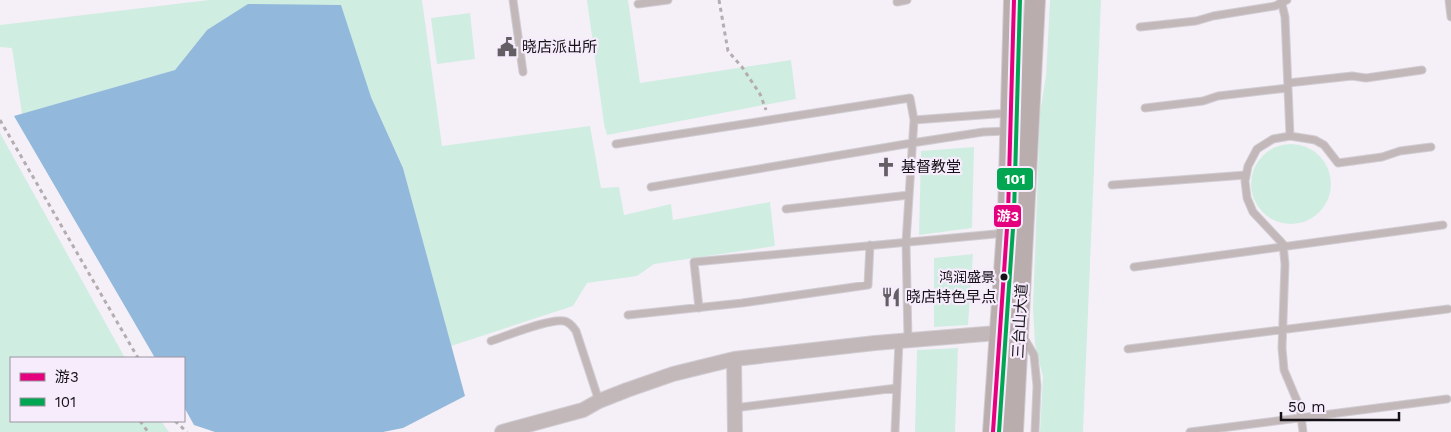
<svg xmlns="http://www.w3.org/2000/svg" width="1451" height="432" viewBox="0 0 1451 432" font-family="'Work Sans','Noto Sans SC',sans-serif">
  <rect width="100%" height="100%" fill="#f5f0f8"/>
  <path fill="#d0ede1" d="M209 0H422L442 146 590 126 601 188 619 187 624 215 671 204 673 220 770 202 775 246 654 264 637 276 587 283 573 306 451 346 403 168 371 97 207 30 175 70 22 114 12 48 0 47V25Z
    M587 0H628L640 83 791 60 796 99 607 135 604 124Z
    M1050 0H1101L1083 432H1040L1043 377 1035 344 1033 309 1040 113 1046 76Z
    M470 13 475 59 437 64 431 18Z
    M0 133 125 358H11V421H161L169 432H0Z
    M1251 184a40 40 0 1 1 80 0a40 40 0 1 1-80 0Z
    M974 147 972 228 919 235 921 151Z
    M973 254 968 325 934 327V258Z
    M958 348 955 432H915L917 350Z"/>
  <path fill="#92b9db" d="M248 4 341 5 371 97 403 168 465 396 403 428 383 432H215L194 425 184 407V358H155L14 116 175 70 207 30Z"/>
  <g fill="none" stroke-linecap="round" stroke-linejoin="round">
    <defs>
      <path id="service" d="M513 0 523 72
        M1281 0 1285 17 1290 136
        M1449 0 1451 17
        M897 2 907 0
        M638 4 668 0
        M1140 27 1196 21 1213 16 1275 6 1287 0
        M1288 83 1352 76 1366 78 1422 70
        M1145 108 1203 101 1218 96 1288 88
        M914 120 1009 113
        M616 144 910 98 914 120 906 242 908 340
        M1112 185 1246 175
        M651 187 912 143 983 132 1008 131
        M786 209 909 195
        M1134 267 1443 225
        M699 308 694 262 1006 233
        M628 315 742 303 868 285 870 245
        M1024 338 1034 355 1037 386 1035 432
        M491 341C506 336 550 318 564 321 570 322 573 327 576 331L599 401
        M1128 349 1448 309
        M734 408 897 388
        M895 432 899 341
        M1190 432 1447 399
        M1303 432 1300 408 1284 370 1282 348 1285 264 1283 244 1253 212 1247 198 1245 181 1248 166 1257 149 1273 139 1290 136 1315 140 1324 145 1338 163 1382 157 1400 151 1431 147"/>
      <path id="minor" d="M734 359 735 432
        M502 432 583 410 599 401 627 390 673 374 734 359 875 343 1009 332"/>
      <path id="secondary" d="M993 432 1008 214 1014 0
        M1013 432 1035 0"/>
    </defs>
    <use href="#service" stroke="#d1cdd3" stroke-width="9"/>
    <use href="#minor" stroke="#d1cdd3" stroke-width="16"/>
    <use href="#secondary" stroke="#d1cdd3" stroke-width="22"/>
    <path stroke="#b4acaf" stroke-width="3" stroke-dasharray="4 4" stroke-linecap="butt" d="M719 0 728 51 742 67 760 94 766 110
      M0 120 138 358
      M140 421 148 432
      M175 421 187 432"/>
    <use href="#service" stroke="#c3b8b9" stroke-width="7"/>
    <use href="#minor" stroke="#c3b8b9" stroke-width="14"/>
    <use href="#secondary" stroke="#baadae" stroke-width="20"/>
    <defs>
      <path id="bus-1" d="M993 432 1008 214 1014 0"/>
      <path id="bus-2" d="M999 432 1014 214 1020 0"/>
    </defs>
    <use href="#bus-1" stroke="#f6ecfc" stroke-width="8"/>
    <use href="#bus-2" stroke="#f6ecfc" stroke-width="8"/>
    <use href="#bus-1" stroke="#e5007d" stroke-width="4"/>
    <use href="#bus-2" stroke="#00a651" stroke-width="4"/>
  </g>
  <defs>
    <symbol id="civic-bare" viewBox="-9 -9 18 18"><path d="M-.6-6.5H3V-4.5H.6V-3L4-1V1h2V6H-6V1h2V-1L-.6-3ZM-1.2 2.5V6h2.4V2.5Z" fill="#635f65" stroke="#f6ecfc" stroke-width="2.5" paint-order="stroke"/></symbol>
    <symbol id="church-bare" viewBox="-9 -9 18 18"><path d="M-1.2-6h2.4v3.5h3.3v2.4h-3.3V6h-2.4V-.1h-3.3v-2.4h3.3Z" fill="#635f65" stroke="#f6ecfc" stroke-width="2.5" paint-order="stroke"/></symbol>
    <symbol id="restaurant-bare" viewBox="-9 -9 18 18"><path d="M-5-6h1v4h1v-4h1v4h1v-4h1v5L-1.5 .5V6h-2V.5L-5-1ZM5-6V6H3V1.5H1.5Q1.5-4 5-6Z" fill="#635f65" stroke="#f6ecfc" stroke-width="2.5" paint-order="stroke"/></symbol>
  </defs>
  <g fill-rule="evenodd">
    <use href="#civic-bare" x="493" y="33" width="28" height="28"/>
    <use href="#church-bare" x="872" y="153" width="28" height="28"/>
    <use href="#restaurant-bare" x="877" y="283" width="28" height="28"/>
  </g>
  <circle fill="#151116" stroke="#f6ecfc" stroke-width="2" cx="1004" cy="277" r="4.5"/>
  <g text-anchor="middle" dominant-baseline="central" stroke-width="4.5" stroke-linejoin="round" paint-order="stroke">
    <g font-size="14" fill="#151116" stroke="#f6ecfc" text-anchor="end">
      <text x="995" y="277">鸿润盛景</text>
    </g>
    <g font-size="15" fill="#151116" stroke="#f6ecfc" text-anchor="start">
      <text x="522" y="47">晓店派出所</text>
      <text x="901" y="167">基督教堂</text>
      <text x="906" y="297">晓店特色早点</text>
    </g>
    <g font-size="15" fill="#151116" stroke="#f6ecfc">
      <text transform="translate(1020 321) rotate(-87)">三台山大道</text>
    </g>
  </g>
  <g stroke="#f6ecfc" stroke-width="2">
    <rect x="996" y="167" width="38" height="24" rx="5" fill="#00a651"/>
    <rect x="993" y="204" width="29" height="24" rx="5" fill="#e5007d"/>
  </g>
  <g font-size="14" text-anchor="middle" font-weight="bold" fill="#fff">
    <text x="1015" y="184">101</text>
    <text x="1008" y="221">游3</text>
  </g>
  <rect x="10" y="357" width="175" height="65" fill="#f6ecfc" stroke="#9c94a0"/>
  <rect x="20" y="373" width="25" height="8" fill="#e5007d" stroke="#9c94a0"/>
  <text x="55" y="382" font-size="15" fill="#151116">游3</text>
  <rect x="20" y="398" width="25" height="8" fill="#00a651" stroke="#9c94a0"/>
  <text x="55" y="407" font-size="15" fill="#151116">101</text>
  <path d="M1281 412v8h118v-8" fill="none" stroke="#151116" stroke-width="2.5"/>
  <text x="1288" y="412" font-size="15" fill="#151116" stroke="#f6ecfc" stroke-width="4" paint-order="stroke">50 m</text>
</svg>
